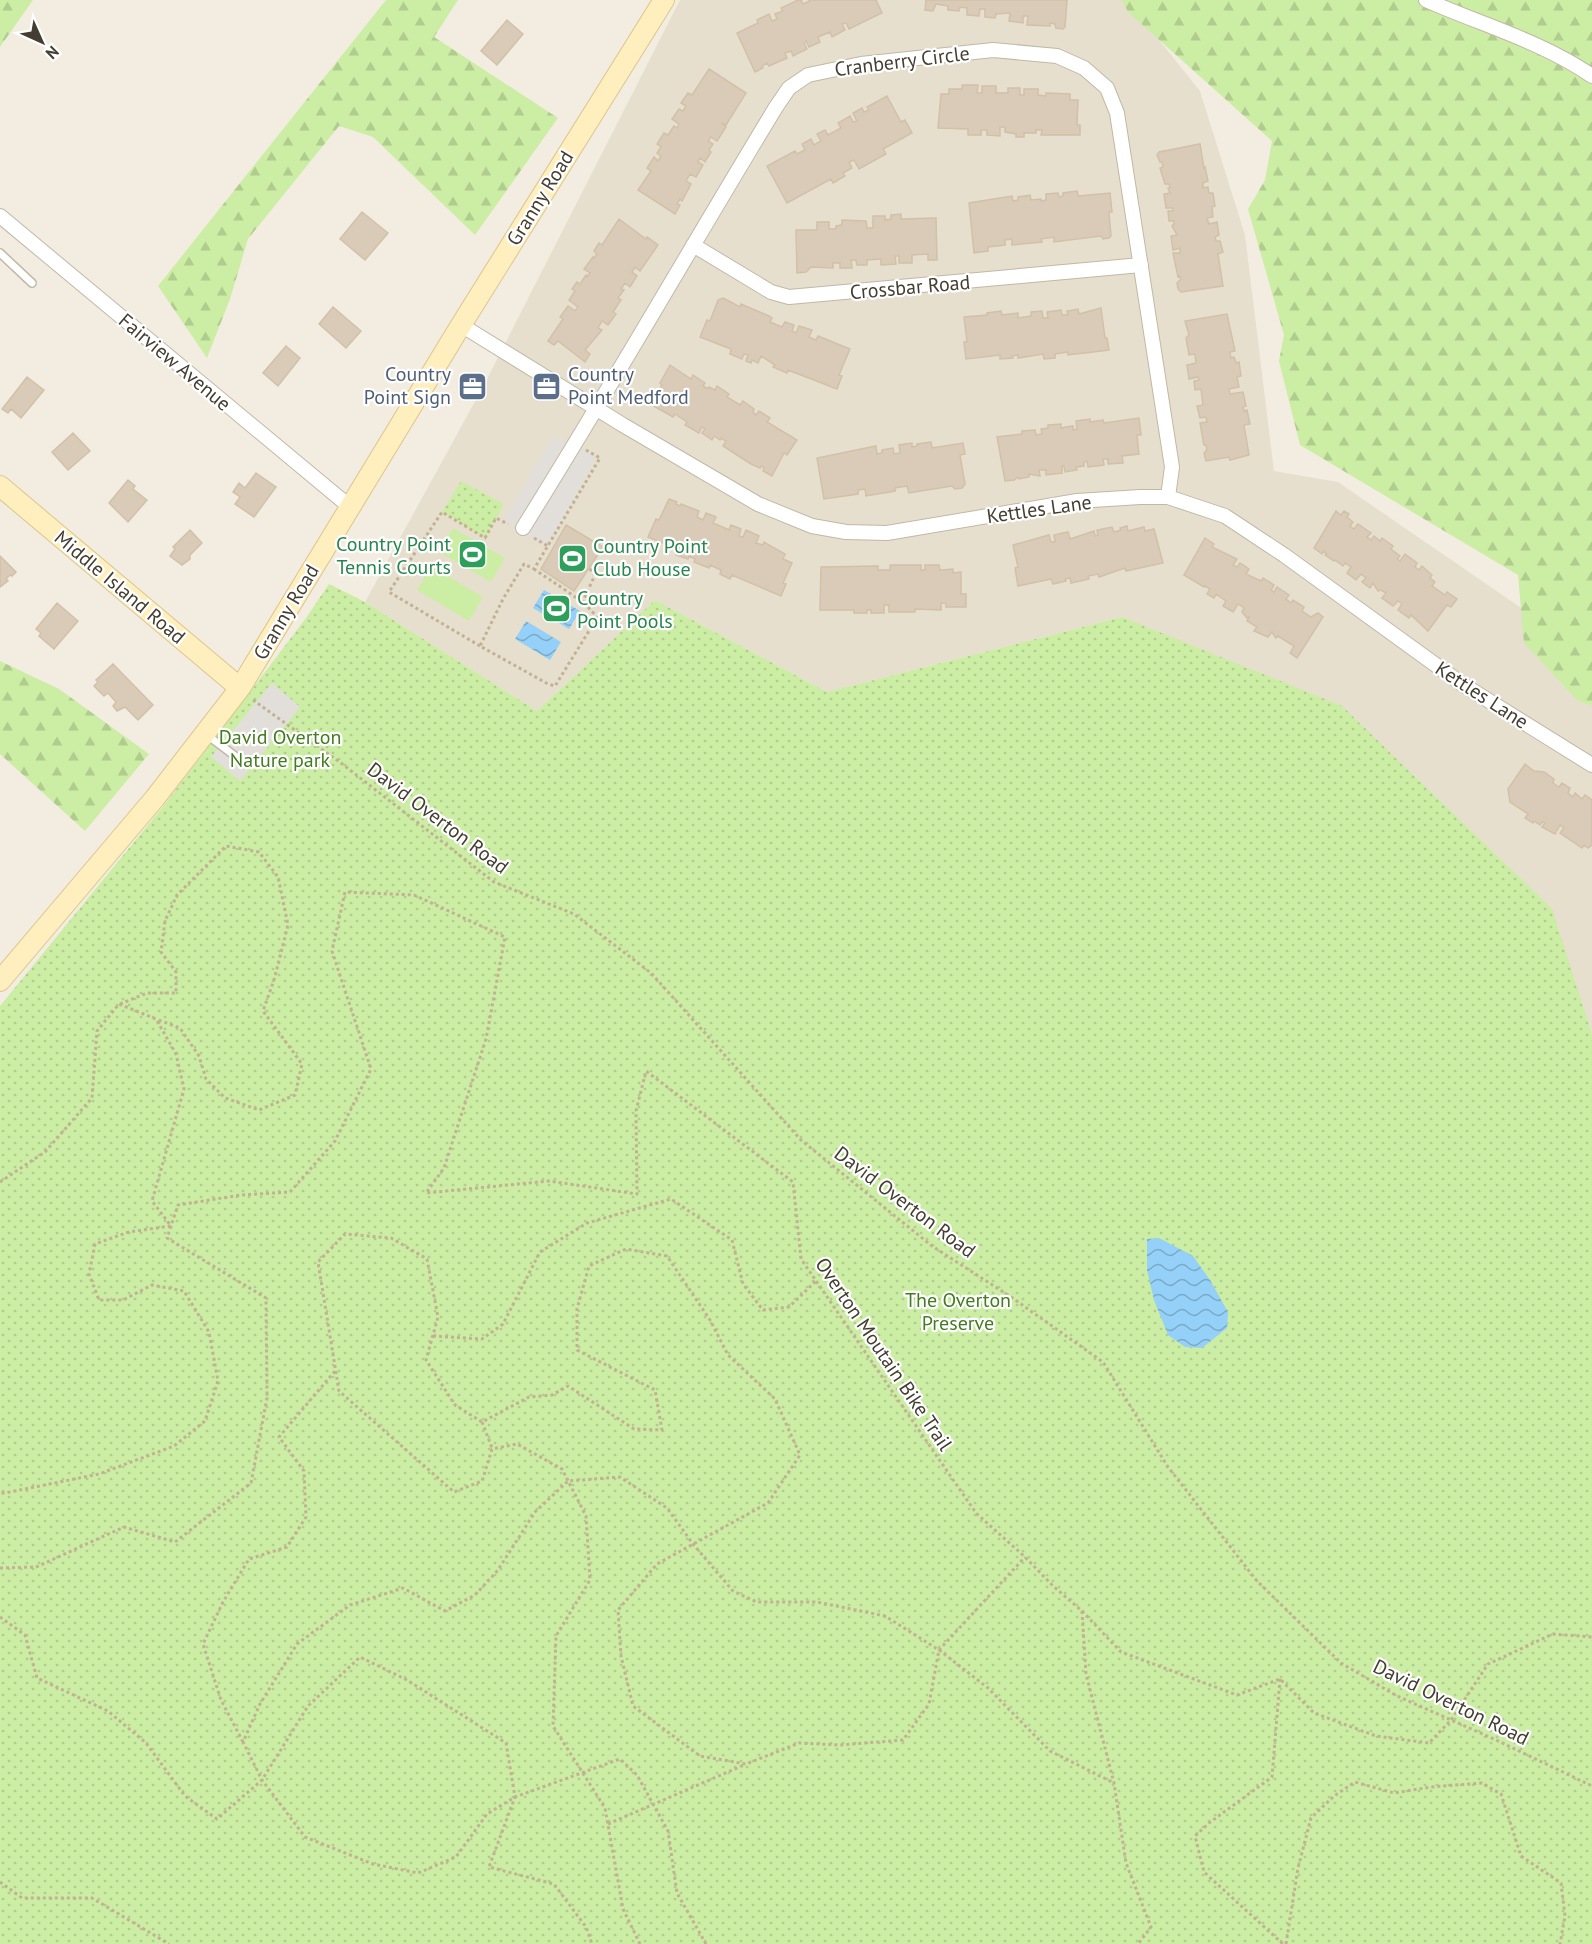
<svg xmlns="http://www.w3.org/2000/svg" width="1592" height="1944" viewBox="0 0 1592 1944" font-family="'PT Sans',sans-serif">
  <defs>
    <pattern id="forest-firs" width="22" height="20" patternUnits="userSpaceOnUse" patternTransform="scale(1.5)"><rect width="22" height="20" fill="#cceda4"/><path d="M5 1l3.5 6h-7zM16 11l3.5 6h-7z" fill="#b0cc8e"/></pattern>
    <pattern id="park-dots" width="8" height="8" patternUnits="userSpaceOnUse" patternTransform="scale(1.5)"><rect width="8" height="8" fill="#cceda4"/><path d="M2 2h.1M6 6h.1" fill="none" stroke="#b0cc8e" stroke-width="1.8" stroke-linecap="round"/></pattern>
    <pattern id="water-waves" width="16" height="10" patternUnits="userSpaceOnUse" patternTransform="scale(1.5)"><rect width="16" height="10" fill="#94d0f8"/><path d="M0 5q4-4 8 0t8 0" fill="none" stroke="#7aaac9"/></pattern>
  </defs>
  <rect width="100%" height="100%" fill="#f3ede1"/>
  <path fill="#e7dfce" d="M680 0H1127L1200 91 1245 235 1274 471 1338 482 1578 647 1592 653V1034L1122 617 827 692 655 600 537 711 365 602 485 383Z"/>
  <path fill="#cceda4" d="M453 528 505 558 491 582 439 552Z
    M431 566 483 597 469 621 417 590Z"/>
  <path fill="url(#forest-firs)" d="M0 0H33L0 47Z
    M386 0H458L434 37 558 118 475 235 373 137 339 126 248 239 230 299 207 358 158 286Z
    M1122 0H1592V706L1577 700 1524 643 1518 575 1300 445 1279 361 1284 335 1248 209 1265 180 1272 141 1128 12Z
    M0 661 59 689 149 754 85 831 0 754Z"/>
  <path fill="url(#park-dots)" d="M461 481 504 504 485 538 442 512Z
    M329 584 365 602 537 711 655 600 827 692 1122 617 1342 706 1552 909 1592 1034V1944H0V1006L165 804 306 618Z"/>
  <path fill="#e2dfda" d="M553 436 566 443 568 440 597 456 548 546 530 536 529 539 517 533 514 527 503 521Z
    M272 683 300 707 240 781 211 757Z"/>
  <path fill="url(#water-waves)" d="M544 590 580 611 569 629 533 608Z
    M526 621 561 642 550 660 515 639Z
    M1159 1238 1193 1256 1210 1280 1228 1312 1227 1328 1202 1348 1185 1347 1168 1335 1154 1300 1147 1270V1239Z"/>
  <path fill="#d9cbb8" stroke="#d1c1a7" stroke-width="1.5" d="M798 0H801L803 4 810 1 809 0H876L882 13 849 29 846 23 842 24 845 30 832 37 830 32 818 37 820 42 809 47 806 41 804 43 807 49 793 56 791 51 785 53 787 58 769 66 767 63 762 66 763 68 755 72 737 33 758 23 757 20 769 14 772 21 777 19 775 14 783 11 781 8Z
    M926 0H1067L1065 27 1063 29 1056 28 1055 24 1050 23V26L1027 25 1028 16H1023V23L1009 21 1010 13 996 14 995 18 985 17V9H980L979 16 967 15V8L960 7 959 11 948 10V6L936 4 933 11 925 10Z
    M507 20 523 34 497 65 481 51Z
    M709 69 746 93 726 125 721 123 726 127 717 141 711 137 708 141 713 144 709 150 711 152 705 162 700 158 698 162 703 165 696 177 690 174 686 181 691 184 682 201 680 199 677 204 680 205 675 214 638 190 651 171 647 168 654 157 658 161 661 156 657 153 661 147 657 144 664 133 668 135 674 126 677 128 679 124 672 119 679 109 683 111 686 106 681 103 688 93 692 95Z
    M962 85H978L977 93H982V86H996V93H1008V88H1020V95H1024V89H1038V95L1046 96V93L1070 94V100H1078L1077 125H1080V135H1041L1042 130H1036V133H1024V137H1016V134L1005 132V127H1000V136L987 135V130H981V135H968V129L938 128 941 94H949V89H962Z
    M887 96 901 122 905 120 912 133 883 149 886 154 859 169 854 160 849 162 852 168 843 173 845 176 833 183 831 179 787 203 767 166 795 151 797 154 805 150 802 144 811 139 814 145 821 141 817 134 825 130 828 135 841 128 838 123 850 116 853 122 857 121 853 113 862 108 864 112 869 110 867 107Z
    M1200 144 1204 168 1205 167 1208 181 1203 183V188L1208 187 1209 193H1213L1215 206 1212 207 1213 217 1207 218 1209 224 1217 222 1219 235 1215 237 1216 241H1220L1223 252 1218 254 1223 286 1181 292 1178 289 1177 283 1181 279 1180 276 1178 277 1173 253H1180V248L1173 250 1171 236 1177 235 1172 226 1174 224V221H1169L1168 211H1173V208H1166L1164 194 1170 193 1168 188 1170 187 1169 184H1165L1160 168 1163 167 1162 162H1160L1157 155 1159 152Z
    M1077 191 1078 196 1110 193 1112 212H1109L1111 236 1109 238 1103 239 1101 236 1054 242V237L1041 239 1042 242 1012 245V239L1005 240V245L988 247V251L974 253 969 203 1012 196 1013 201 1018 200V197L1030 195 1031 200 1041 199V201L1046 200V194L1058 193 1059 197 1063 196V193Z
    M362 212 388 233 365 260 340 239Z
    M901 214V219L936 218 937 260H928V254L912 255V263H899V256H895L896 264 881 265V259L867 260V265H857L856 260H851L852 268H840V263H833V268L811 267 806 272 797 273 796 230H817V222H829V229H836V226L842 225V220L866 221 867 228H873V216H885V220L891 219V215Z
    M619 219 646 239 647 237 658 245 640 271 635 267 632 272 637 276 630 287 625 283 621 289 624 290 618 298 621 300 613 312 616 314 608 325 602 321 598 328 602 330 585 350 590 354 585 362 558 341 554 345 548 341 563 319 560 317 568 306 575 311 578 307 569 300 575 291 572 289 577 282 580 284 586 275 587 277 590 273 584 269 593 257 594 258 597 254 594 251 599 243 602 245Z
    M723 298 740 307 741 304 769 316 772 318 770 322 782 327 785 322 794 325 792 331 796 333 799 326 812 330 809 337 816 340 818 336 850 349 839 375 842 376 837 389 788 370 787 373 773 367 775 365 761 356 758 363 752 360 751 363 746 361 748 355 744 354 742 359 730 354 731 349 700 337 707 320 710 321 718 300Z
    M333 307 361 331 346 348 319 324Z
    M1101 308 1105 338H1107L1109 350 1068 355V352L1055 354V358L1044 359 1043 354 1018 358V355L1012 356 1013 358 1000 359V355L966 359 964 342H967L964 317 987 315V313L1001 311 1002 315 1018 313V318L1031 316V312L1042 311 1043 318H1048L1047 312 1061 310 1062 315H1068L1067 311 1078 309 1079 314Z
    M1227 314 1235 351 1230 352 1231 358 1234 357 1236 363 1239 362 1241 376 1237 377 1239 387 1229 389 1230 394 1243 392 1246 406 1243 407 1244 411 1247 410 1250 424 1244 425 1249 455 1230 460 1229 457 1206 461 1204 453 1207 450 1206 445H1204L1200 423 1207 422 1206 417 1200 418 1197 406 1203 405 1201 389 1195 390 1194 381 1199 380 1198 377 1189 379 1187 365 1196 363 1195 354 1189 355 1186 338 1189 335 1185 321Z
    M286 346 300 358 278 386 263 373Z
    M670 365 691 379 693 375 705 383 703 386 708 389 709 387 715 390 717 386 729 394 727 397 740 405 743 401 754 409 753 412 756 415 759 411 770 418 767 422 797 440 787 455 784 453 772 476 763 471 764 468 761 466 760 468 751 464 723 446 726 441 721 438 720 440 714 436 712 440 702 433 705 429 702 427 699 433 685 425 687 422 675 414 673 417 650 404 662 385 660 383Z
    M27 377 44 390 21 418 11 409 8 413 2 409Z
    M1139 418 1141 435H1137L1139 454 1122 456 1123 463 1108 464V459H1103L1104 465 1088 467 1087 461 1084 462V466L1076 467 1077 470 1065 472 1064 466H1062V473L1046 475V470H1039L1040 476 1029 474V477L1019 479 1018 477 1014 480 1005 481 997 437 1022 434V431L1035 430 1036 435 1042 434 1041 429 1048 428V425L1061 424V428L1073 426V430L1077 429 1076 421 1090 419V422L1103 420 1104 423Z
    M73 433 90 451 68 470 52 452Z
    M931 442 932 448 963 443 965 454 960 455 965 484 962 488 955 489 952 486 909 493 907 486 895 488V491L866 496 865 489 858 490V494L824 499 817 458 876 446 877 454 882 453V450L893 448 894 454 900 453 899 445 912 443V447L917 446V444Z
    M256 473 276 487 254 517 235 504 240 497 233 492 239 483 245 488Z
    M128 480 135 486 133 489 147 500 128 522 109 503Z
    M669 499 677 502 676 504 680 506 681 504 699 511 697 517 703 520 706 513 716 517 713 523 729 530 731 525 741 529 739 536 743 537 746 530 759 536 756 543 763 545 764 542 785 554 783 559 792 563 783 583 786 584 781 596 732 575 730 579 720 574 721 570 710 565 709 568 694 562 695 559 689 556 688 559 676 555 678 549 648 537 656 519 659 520Z
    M1336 511 1341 515 1344 511 1349 514 1347 517 1353 522 1350 526 1354 529 1358 524 1371 533 1367 537 1371 540 1374 536 1380 541 1382 538 1393 546 1391 549 1400 556 1397 559 1400 561 1405 554 1417 563 1415 567 1419 570 1422 566 1432 575 1430 578 1435 582 1432 586 1445 595 1447 592 1457 599 1451 607 1447 605 1428 631 1411 615 1409 618 1398 610 1402 604 1398 601 1393 606 1382 598 1386 593 1381 590 1378 591 1373 583 1370 588 1362 582 1366 578 1361 574 1356 580 1347 573 1351 567 1345 563 1343 566 1335 560 1334 561 1325 555 1327 554 1324 551 1322 554 1314 548Z
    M566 525 603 547 574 591 541 569Z
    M1127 526 1128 531 1144 527 1145 531 1154 529 1163 563 1126 571 1125 568 1099 577 1098 574 1088 576 1089 579 1071 583 1070 578 1065 579 1066 581 1053 584 1051 579 1018 586 1015 568 1018 567 1013 545 1049 535 1051 542H1055L1054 535 1068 532 1070 539 1094 531 1095 536 1098 535 1097 530 1112 527 1114 532 1121 530 1120 528Z
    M190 530 202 543 190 555V559L182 565 170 556 175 549 173 547Z
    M1205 538 1214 544 1212 547 1237 559 1233 565 1237 567 1240 563 1249 569 1246 574 1261 581 1263 578 1274 585 1271 590 1274 592 1277 587 1289 595 1286 599 1291 603 1293 600 1304 607 1302 611 1311 617 1318 613 1323 617 1297 658 1290 653 1294 646 1278 636 1276 638 1272 632 1268 637 1254 631 1257 627 1247 621 1249 617 1247 618 1242 612 1244 608 1238 604 1233 612 1223 606 1226 601 1216 594 1214 598 1207 594 1210 589 1205 586 1204 587 1184 575Z
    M0 556 16 572 12 576 10 575 6 579 8 581 0 587Z
    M890 565H921V570H925V565H939L940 570 953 569V573L961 572V594H966V607H946V603H941V610L915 609V612H889V605H884V613H871V610H867V613H854V610H820L821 567 878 566V570H890Z
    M57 603 78 621 54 649 39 636 41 633 36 629Z
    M113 664 153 705 138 720 125 707 117 711 113 706 116 702 108 693 104 696 94 686 98 682 96 680Z
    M1525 764 1534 771 1544 772 1554 779 1553 783 1559 787 1562 783 1570 788 1568 793 1573 797 1575 793 1582 799 1585 795 1592 800V845L1588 848 1584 845 1582 848 1560 833 1564 828 1560 825 1555 834 1542 827 1545 823 1542 822 1540 825 1534 821 1533 823 1525 818 1528 814 1510 802 1508 789Z"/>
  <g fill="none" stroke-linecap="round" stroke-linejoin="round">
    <defs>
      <path id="lane" d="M0 253 32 283
        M207 735 235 756"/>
      <path id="street" d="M1426 0C1482 25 1541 41 1592 76
        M0 216 350 507
        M693 245 771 292 789 297 1141 265
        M461 325 623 425 758 504 812 526 846 532 887 533 1077 501 1140 497H1168L1225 516 1284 555 1462 684 1592 765
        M523 528C610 389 691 247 776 107L789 88 808 75 861 64 993 50 1057 56 1084 68 1107 88 1117 113 1172 467 1168 497"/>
      <path id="secondary" d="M0 486 240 688
        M0 981 155 798 240 688 461 325 664 0"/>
    </defs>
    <use href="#lane" stroke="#c1b8a5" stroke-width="10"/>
    <use href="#street" stroke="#c1b8a5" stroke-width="16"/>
    <use href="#secondary" stroke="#dbc68c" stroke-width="22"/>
    <path stroke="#c2b192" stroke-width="3" stroke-dasharray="3 3" stroke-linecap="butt" d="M534 538 548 546
      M534 569C549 580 589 603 597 618L555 686 548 684 480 646 503 599 524 564 534 569 600 458 586 450
      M582 603 595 575 589 568
      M480 646 389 592 442 512 485 538 496 518 508 524
      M253 700 341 763 494 882 574 914 651 973 801 1140 932 1246 1011 1297 1103 1362 1168 1467 1257 1581 1341 1663 1397 1696 1494 1739 1592 1786
      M120 1004 147 993H176V972L161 952 165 921 177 895 226 846 259 852 278 877 288 925 274 980 263 1011 302 1064 295 1095 259 1110 225 1098 206 1079 199 1056 180 1028 156 1019
      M0 1182 45 1152 92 1098 97 1031 119 1004 156 1019 176 1054 184 1089 152 1201 171 1226 129 1232 95 1244 89 1274 99 1300H123L152 1285 184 1291 209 1332 218 1381 205 1421 174 1446 99 1474 5 1493H0
      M433 1336 482 1339 503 1324 540 1252 587 1223 671 1199 732 1240 743 1284 763 1310 789 1307 816 1281
      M482 1422 492 1448
      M0 1568 36 1567 124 1527 175 1542 251 1483 267 1398 266 1298 167 1238 178 1205 241 1195 290 1192 335 1141 371 1069 332 951 345 892 414 895 505 937 486 1039 444 1168 426 1193 549 1181 637 1194 636 1111 646 1071 793 1182 801 1259 976 1513 1025 1557 1053 1586 1082 1611 1121 1652 1237 1695 1280 1679 1314 1713 1376 1736 1429 1743 1451 1720 1488 1664 1553 1634 1592 1637
      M1082 1611 1086 1674 1114 1783 1126 1863 1151 1927 1138 1944
      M0 1617 25 1635 37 1678 108 1711 146 1743 185 1796 217 1819 262 1780 308 1706 360 1657 407 1680 506 1743 515 1797 489 1867 554 1884 586 1927 592 1944
      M1280 1679 1272 1777 1209 1823 1195 1836 1204 1872 1283 1944
      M243 1742 221 1700 203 1644 223 1602 249 1559 287 1547 306 1517 304 1471 279 1437 335 1371
      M608 1824 744 1765
      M0 1882 22 1898H92L169 1944
      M640 1944 623 1909 605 1808 553 1726 556 1636 590 1580 586 1516 562 1469 517 1444 492 1449 482 1481 454 1492 339 1391 318 1262 345 1234 391 1238 427 1259 438 1317 426 1360 455 1405 482 1422 529 1397 552 1395 568 1386 634 1429 662 1430 655 1390 577 1350V1309L589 1266 626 1249 667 1256 710 1320 728 1355 775 1399 800 1455 768 1503 657 1564 618 1610 621 1656 633 1706 700 1756 746 1764 799 1743 840 1745 903 1740 929 1704 939 1650 1025 1557
      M706 1944 677 1893 668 1831 637 1775 620 1759 515 1797 487 1814 456 1857 418 1873 373 1864 305 1837 262 1780 243 1742 260 1704 297 1644 350 1605 403 1588 445 1611 475 1595 498 1570 535 1512 568 1481 620 1477 667 1508 693 1544 733 1591 757 1602H817L885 1616 939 1650 988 1688 1050 1751 1114 1783
      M1286 1944 1298 1868 1311 1818 1334 1796 1355 1782 1394 1793 1431 1787 1482 1783 1501 1794 1521 1856 1561 1883 1565 1916 1560 1944"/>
    <use href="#lane" stroke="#fff" stroke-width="7"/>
    <use href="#street" stroke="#fff" stroke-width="14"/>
    <use href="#secondary" stroke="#ffefbe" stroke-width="20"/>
  </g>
  <defs>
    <symbol id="office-square" viewBox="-11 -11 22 22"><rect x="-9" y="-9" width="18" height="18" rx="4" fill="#5c6f8a" stroke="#fff"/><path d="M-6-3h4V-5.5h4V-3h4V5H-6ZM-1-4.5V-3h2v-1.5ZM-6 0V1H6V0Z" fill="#fff"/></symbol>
    <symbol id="stadium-square" viewBox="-11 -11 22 22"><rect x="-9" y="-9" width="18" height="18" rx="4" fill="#2e9e5b" stroke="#fff"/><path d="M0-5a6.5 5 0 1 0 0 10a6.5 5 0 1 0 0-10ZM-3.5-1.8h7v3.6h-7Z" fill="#fff"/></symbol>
  </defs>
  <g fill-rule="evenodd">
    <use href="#office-square" x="456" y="370" width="33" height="33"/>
    <use href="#office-square" x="530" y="370" width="33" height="33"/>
    <use href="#stadium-square" x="456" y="538" width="33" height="33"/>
    <use href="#stadium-square" x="556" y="542" width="33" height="33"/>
    <use href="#stadium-square" x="540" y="592" width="33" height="33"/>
  </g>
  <g text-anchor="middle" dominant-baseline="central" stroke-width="4.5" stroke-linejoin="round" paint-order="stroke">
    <g font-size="20" fill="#443d31" stroke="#fff">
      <text transform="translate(902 61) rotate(-7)">Cranberry Circle</text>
      <text transform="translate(540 198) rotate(-58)">Granny Road</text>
      <text transform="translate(910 287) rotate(-5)">Crossbar Road</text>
      <text transform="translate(175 362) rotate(40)">Fairview Avenue</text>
      <text transform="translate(1039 509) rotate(-8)">Kettles Lane</text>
      <text transform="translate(120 587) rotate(40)">Middle Island Road</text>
      <text transform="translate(286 612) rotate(-59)">Granny Road</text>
      <text transform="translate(1482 695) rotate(33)">Kettles Lane</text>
      <text transform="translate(438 818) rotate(37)">David Overton Road</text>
      <text transform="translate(905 1202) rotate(37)">David Overton Road</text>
      <text transform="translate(884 1354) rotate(56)">Overton Moutain Bike Trail</text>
      <text transform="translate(1451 1702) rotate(26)">David Overton Road</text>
    </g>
    <g font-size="20" fill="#4e5e75" stroke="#fff" text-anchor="end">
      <text x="451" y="374">Country<tspan x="451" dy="23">Point Sign</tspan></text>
      <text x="568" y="374" text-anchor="start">Country<tspan x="568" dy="23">Point Medford</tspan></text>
    </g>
    <g font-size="20" fill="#27864d" stroke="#fff" text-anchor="start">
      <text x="451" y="544" text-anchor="end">Country Point<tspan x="451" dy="23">Tennis Courts</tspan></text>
      <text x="593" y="546">Country Point<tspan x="593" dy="23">Club House</tspan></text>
      <text x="577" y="598">Country<tspan x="577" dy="23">Point Pools</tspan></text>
    </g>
    <g font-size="20" fill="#427c1f" stroke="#fff">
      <text x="280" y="737">David Overton<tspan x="280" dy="23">Nature park</tspan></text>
      <text x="958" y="1300">The Overton<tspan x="958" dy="23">Preserve</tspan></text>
    </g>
  </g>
  <g transform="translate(42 42) rotate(135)" stroke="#ffffff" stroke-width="4.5" paint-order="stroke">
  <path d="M0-4.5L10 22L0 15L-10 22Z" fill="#443d31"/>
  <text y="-9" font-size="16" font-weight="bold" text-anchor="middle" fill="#443d31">N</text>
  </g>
</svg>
